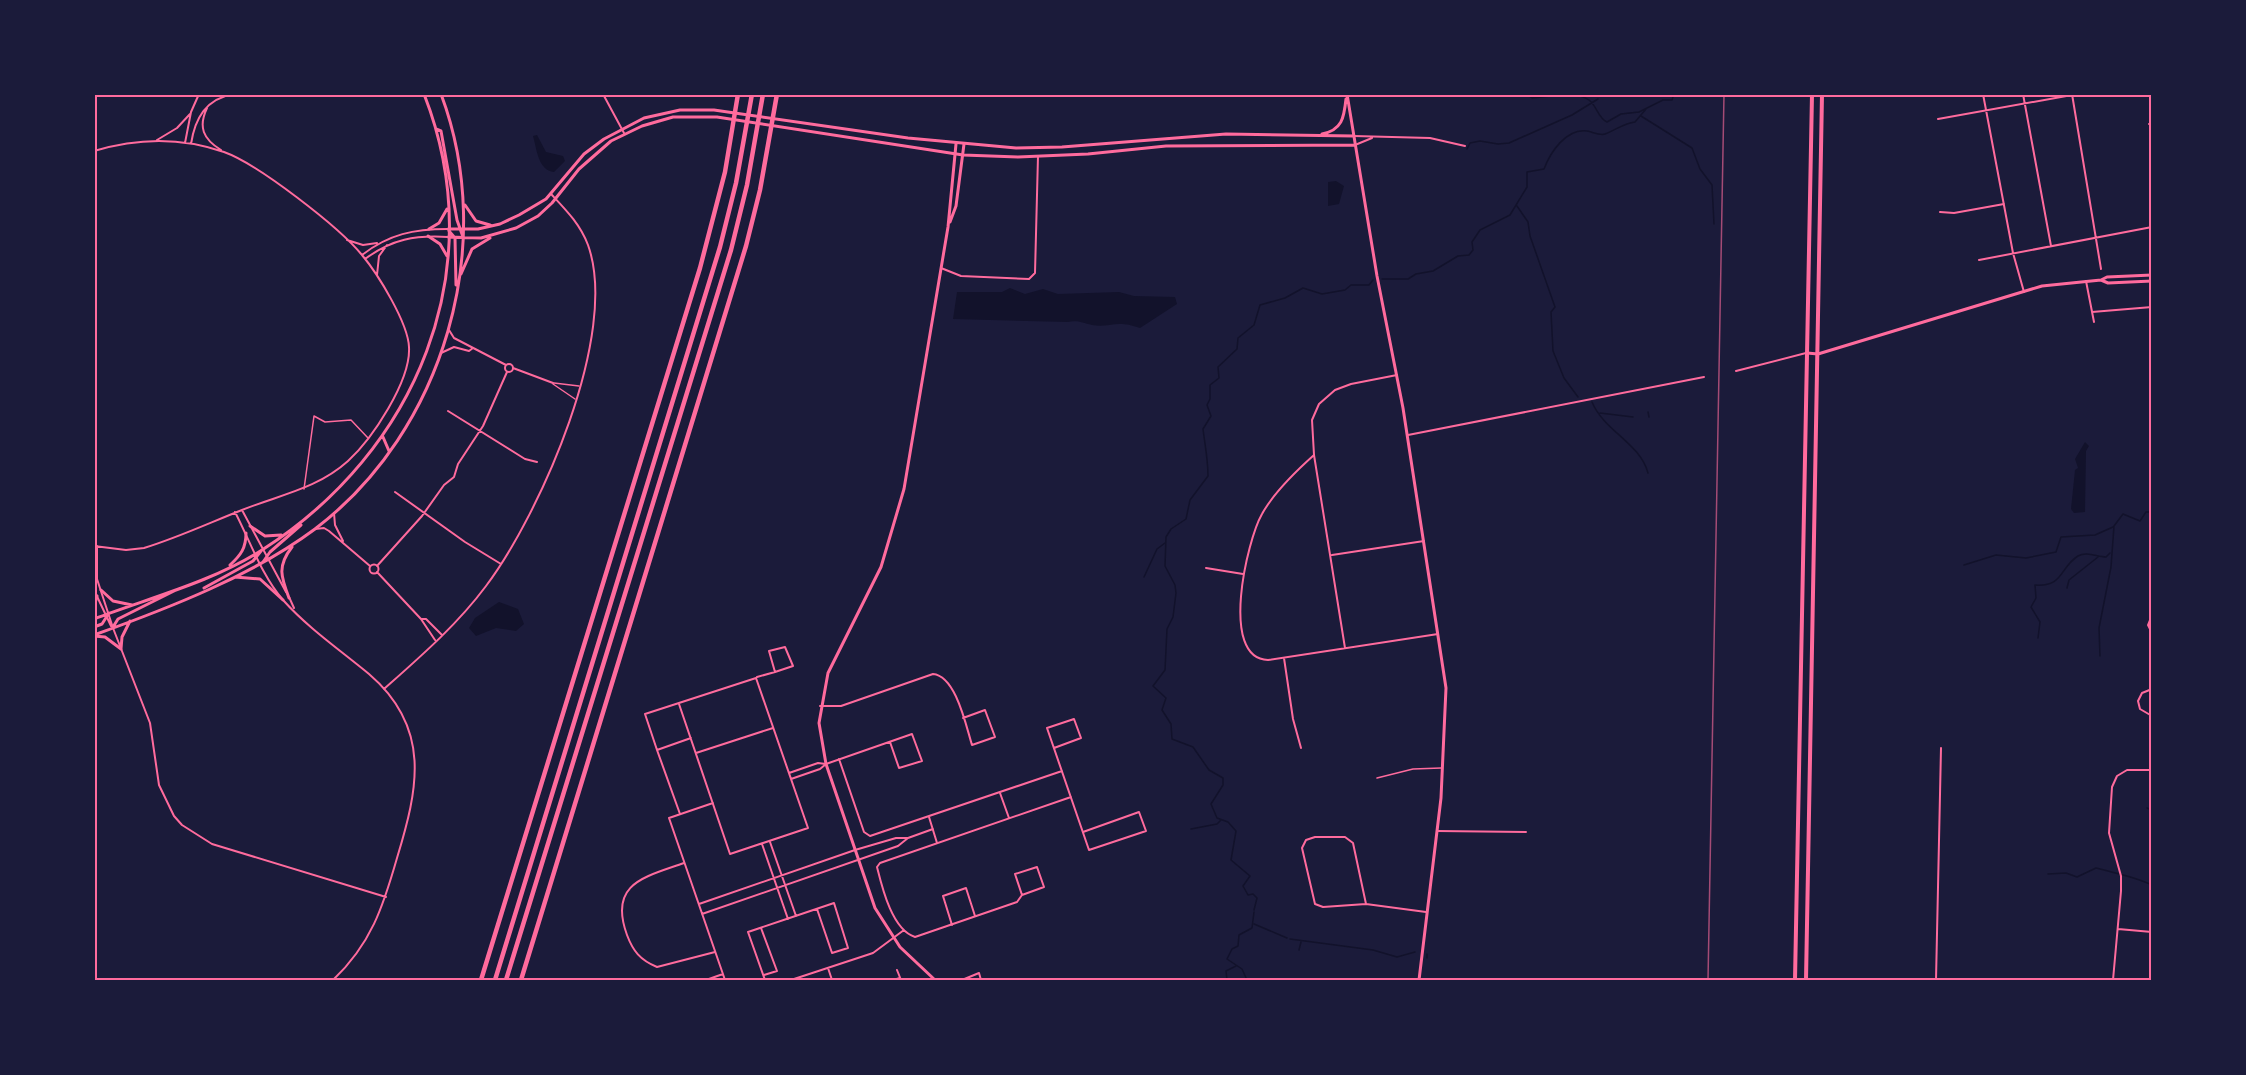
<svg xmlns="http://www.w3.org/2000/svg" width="2246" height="1075" viewBox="0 0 2246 1075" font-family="'Public Sans',sans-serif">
  <rect width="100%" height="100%" fill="#1b1b3a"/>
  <path fill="#12122b" d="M537 135 546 152 563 156 565 161 554 172C538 170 537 150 533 136Z
    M1336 181 1344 186 1339 204 1328 206V182Z
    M1010 288 1025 294 1043 289 1058 294 1119 292 1134 296 1175 297 1177 304 1140 328C1116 319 1110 328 1092 325 1082 323 1078 320 1068 322L953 319 957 292H1002Z
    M2085 442 2089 446 2086 451 2085 512 2074 513 2071 509 2075 470 2078 468 2075 459Z
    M499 602 518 609 524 624 516 631 496 628 476 636 469 628 475 618Z"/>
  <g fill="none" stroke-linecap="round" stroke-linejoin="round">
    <path stroke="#12122b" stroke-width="1.5" d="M1526 94 1532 98C1547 97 1576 90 1589 100 1597 106 1598 118 1607 122L1621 114 1639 112 1663 100H1672L1674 94
      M1641 116 1692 148 1700 169 1712 185 1714 224
      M1467 149 1470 143 1480 141 1498 144 1509 143 1572 115 1598 99
      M1517 206 1528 222 1530 236 1555 307 1551 312 1553 351 1564 378 1578 397
      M1382 279H1408L1416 274 1433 271 1458 256 1469 255 1473 250 1472 242 1480 230 1510 215 1527 187V172L1544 169C1550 153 1566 128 1587 131 1593 132 1600 136 1605 134 1616 130 1624 123 1635 122L1646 109
      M1592 402C1604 431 1640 443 1648 473
      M1648 412 1649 417
      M1600 413 1633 417
      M1964 565 1996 555 2026 558 2056 552 2061 537 2095 535 2113 527
      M1144 577 1157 549 1165 543
      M2067 588 2069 580 2098 557
      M2038 638 2040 622 2031 607 2036 598 2035 585C2064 587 2059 568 2078 556 2087 551 2097 557 2106 557L2110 553
      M2100 656 2099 628 2111 567 2114 526 2123 514 2140 521 2146 512H2152
      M2147 808 2152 810
      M1191 829 1217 824 1221 820
      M2048 874 2066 873 2077 877 2096 868C2115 873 2135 877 2152 885
      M1254 910 1257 898 1253 894 1248 895 1243 886 1250 876 1231 860 1236 831 1228 822 1217 818 1211 804 1223 785V778L1209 770 1193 747 1172 739 1171 724 1162 710 1166 698 1153 686 1165 670 1167 629 1173 617 1176 593 1175 585 1165 566 1166 537 1171 529 1186 519 1190 500 1208 476C1208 460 1205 445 1203 429L1211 416 1207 405 1210 399V385L1219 378 1218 367 1237 349 1238 338 1254 325 1260 305 1285 298 1303 288 1322 294 1345 290 1351 285H1369L1373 280
      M1254 924 1287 938
      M1290 939 1373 950 1397 957 1415 952
      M1299 950 1301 942
      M1427 954V958
      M1227 980 1226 971 1236 966
      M1247 980 1242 969 1227 959 1232 949 1238 946 1239 935 1252 928 1254 912"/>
    <path stroke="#ff6b9d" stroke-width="1.5" d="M554 383 579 386
      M553 384 575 399
      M304 489 314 416 325 422 351 420 368 438
      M1377 778 1413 769 1441 768"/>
    <path stroke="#ff6b9d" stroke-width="2" d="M603 94 624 133
      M1983 94 2013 253 2024 292
      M2023 94 2051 246
      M2072 94 2101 269
      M207 108C198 127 203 139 221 150
      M1938 119 2072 95
      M2149 124H2152
      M1354 136 1430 138 1465 146
      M157 140 177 128 190 114
      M185 143 191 112 199 94
      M191 144C195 118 206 99 233 94
      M1355 145 1372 138
      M94 151C137 138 181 137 224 152 258 164 339 227 362 255 378 274 408 323 409 347 411 381 372 439 348 461 317 489 279 495 242 510 209 523 177 538 144 548L126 550 94 546
      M1940 212 1954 213 2004 204
      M347 240 363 245 377 243
      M362 255C389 234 414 229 448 229
      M365 259C392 239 415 235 448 237
      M1979 260 2152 227
      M941 268 961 276 1029 279 1035 273 1038 156
      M377 275 379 256 387 245
      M2086 281 2094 322
      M2092 312 2152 307
      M449 330 454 338 506 365
      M441 353 454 347 469 351 473 348
      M505 368a4 4 0 1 1 8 0a4 4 0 1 1-8 0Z
      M513 368 553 383
      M1736 371 1806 353
      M448 411 525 459 537 462
      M1408 435 1704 377
      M1314 455C1295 472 1274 492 1262 514 1247 540 1219 659 1268 660L1438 634
      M395 492 465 542 501 564
      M242 510 286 592
      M235 512C250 541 262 576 283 600 308 628 340 650 369 674 432 728 418 789 397 858 383 907 371 944 333 980
      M334 513 335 525 343 541
      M315 529 324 528 329 531 370 566
      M97 546V579L113 628 150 723 159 785 174 816 182 825 212 844 386 897
      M1332 555 1424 541
      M369.5 569a4.5 4.5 0 1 1 9 0a4.5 4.5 0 1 1-9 0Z
      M377 566 422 516 444 485 454 477 458 464 483 426 507 372
      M1206 568 1243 574
      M377 572 421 619
      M94 590 111 626
      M289 597 294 608
      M2152 615 2148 625 2152 633
      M435 640 421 619H426L442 635
      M785 647 793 666 775 672 769 651Z
      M1345 648 1314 455 1312 420 1319 404 1335 390 1351 384 1397 375
      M1284 658 1293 719 1301 748
      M757 677 775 672
      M384 689C420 657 457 625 486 586 540 514 620 334 588 245 580 224 566 210 551 194
      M2152 689 2142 693 2138 701 2140 709 2152 716
      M679 704 730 854 808 828 756 678 645 714 657 750 691 738
      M820 706H841L933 674C956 676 966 726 972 745L995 737 985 710 963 718
      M1054 748 1081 738 1074 719 1047 728 1089 850 1146 831 1139 812 1083 832
      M657 750 680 814
      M696 753 773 728
      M839 759 864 832 870 836 1062 771
      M789 773 818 763 826 764
      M791 779 820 769 826 764 912 734 922 761 899 768 890 742
      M1000 793 1009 818
      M713 803 669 818 725 980
      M929 817 937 843
      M1437 831 1526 832
      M1315 837H1345L1353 843 1366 904 1323 907 1315 904 1302 848 1306 840Z
      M770 842 796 916
      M762 844 788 919
      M684 863C645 877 608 883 627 935 633 951 640 960 657 967L715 952
      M1022 895 1015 874 1037 867 1044 887 1022 895 1017 902 915 937C892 930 882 887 877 867L880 863 1071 797
      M699 904 855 850 896 838H908
      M1366 904 1426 912
      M702 914 898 846 908 838 933 829
      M952 925 943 896 966 888 975 916
      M761 928 777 971 764 975
      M2118 929 2152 932
      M828 968 832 980
      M897 970 901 980
      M706 980 723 974
      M765 980 748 932C777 922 805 913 834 903L848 948 832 953 817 909
      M791 980 873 953 904 930
      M893 980 900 978
      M962 980 979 973 981 980
      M1936 980 1941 748
      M2113 980 2121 891V876L2109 833 2112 787 2117 776 2127 770H2152"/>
    <path stroke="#ff6b9d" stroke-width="3" d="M950 222 956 206 964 144
      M2101 280 2108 283 2152 281
      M1807 353 1818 354 2042 286 2101 280 2107 277 2152 275
      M935 980 900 947 875 908 826 764 819 723 828 673 881 567 904 489 948 227 956 144"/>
    <path stroke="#ff6b9d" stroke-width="3" d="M1347 94 1377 276 1403 408 1446 688 1441 798 1419 980
      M436 129 441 131 457 220 463 237
      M1322 134C1342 130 1344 118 1346 99
      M465 205 476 221 490 225
      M429 229 439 223 447 209
      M448 229H478L500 224 519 215 546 199 584 154 604 139 644 118 680 110H714L908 138 1016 148 1062 147 1226 134 1354 136
      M449 231 455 238 456 285
      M428 236 440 244 447 256
      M448 237 481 238 516 228 538 216 552 203 579 169 611 141 642 126 673 117H717L963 155 1018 157 1088 154 1166 146 1355 145
      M461 274 472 249 490 238
      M383 437 389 451
      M250 526 265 536 281 535
      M263 562 270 552 301 525
      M230 565C241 555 246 548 246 533
      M235 577 260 579 283 600
      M204 588 253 561 261 551
      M101 590 113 601 132 605
      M289 598C281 577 277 566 292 547
      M94 607 97 596
      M94 619C149 598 212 582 262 550 416 452 493 270 424 94
      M94 627 102 624 109 613
      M113 627 118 619 176 590
      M94 635C169 608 252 576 315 529 444 431 498 246 441 94
      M94 636 105 637 121 649
      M121 649 122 637 130 621"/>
    <path stroke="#ff6b9d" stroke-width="4" d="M1795 980 1812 94
      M1806 980 1822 94"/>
    <path stroke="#ff6b9d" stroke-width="4.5" d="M481 980 700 268 725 172 738 94
      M495 980 720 247 736 183 752 94
      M506 980 731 250 747 185 763 94
      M521 980 746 246 760 190 777 94"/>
    <path stroke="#a44b75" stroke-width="1.5" d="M1708 980 1724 94"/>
  </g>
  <rect width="2246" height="1075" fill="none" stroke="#1b1b3a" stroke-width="192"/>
  <rect x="96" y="96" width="2054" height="883" fill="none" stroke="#ff6b9d" stroke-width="2"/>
</svg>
